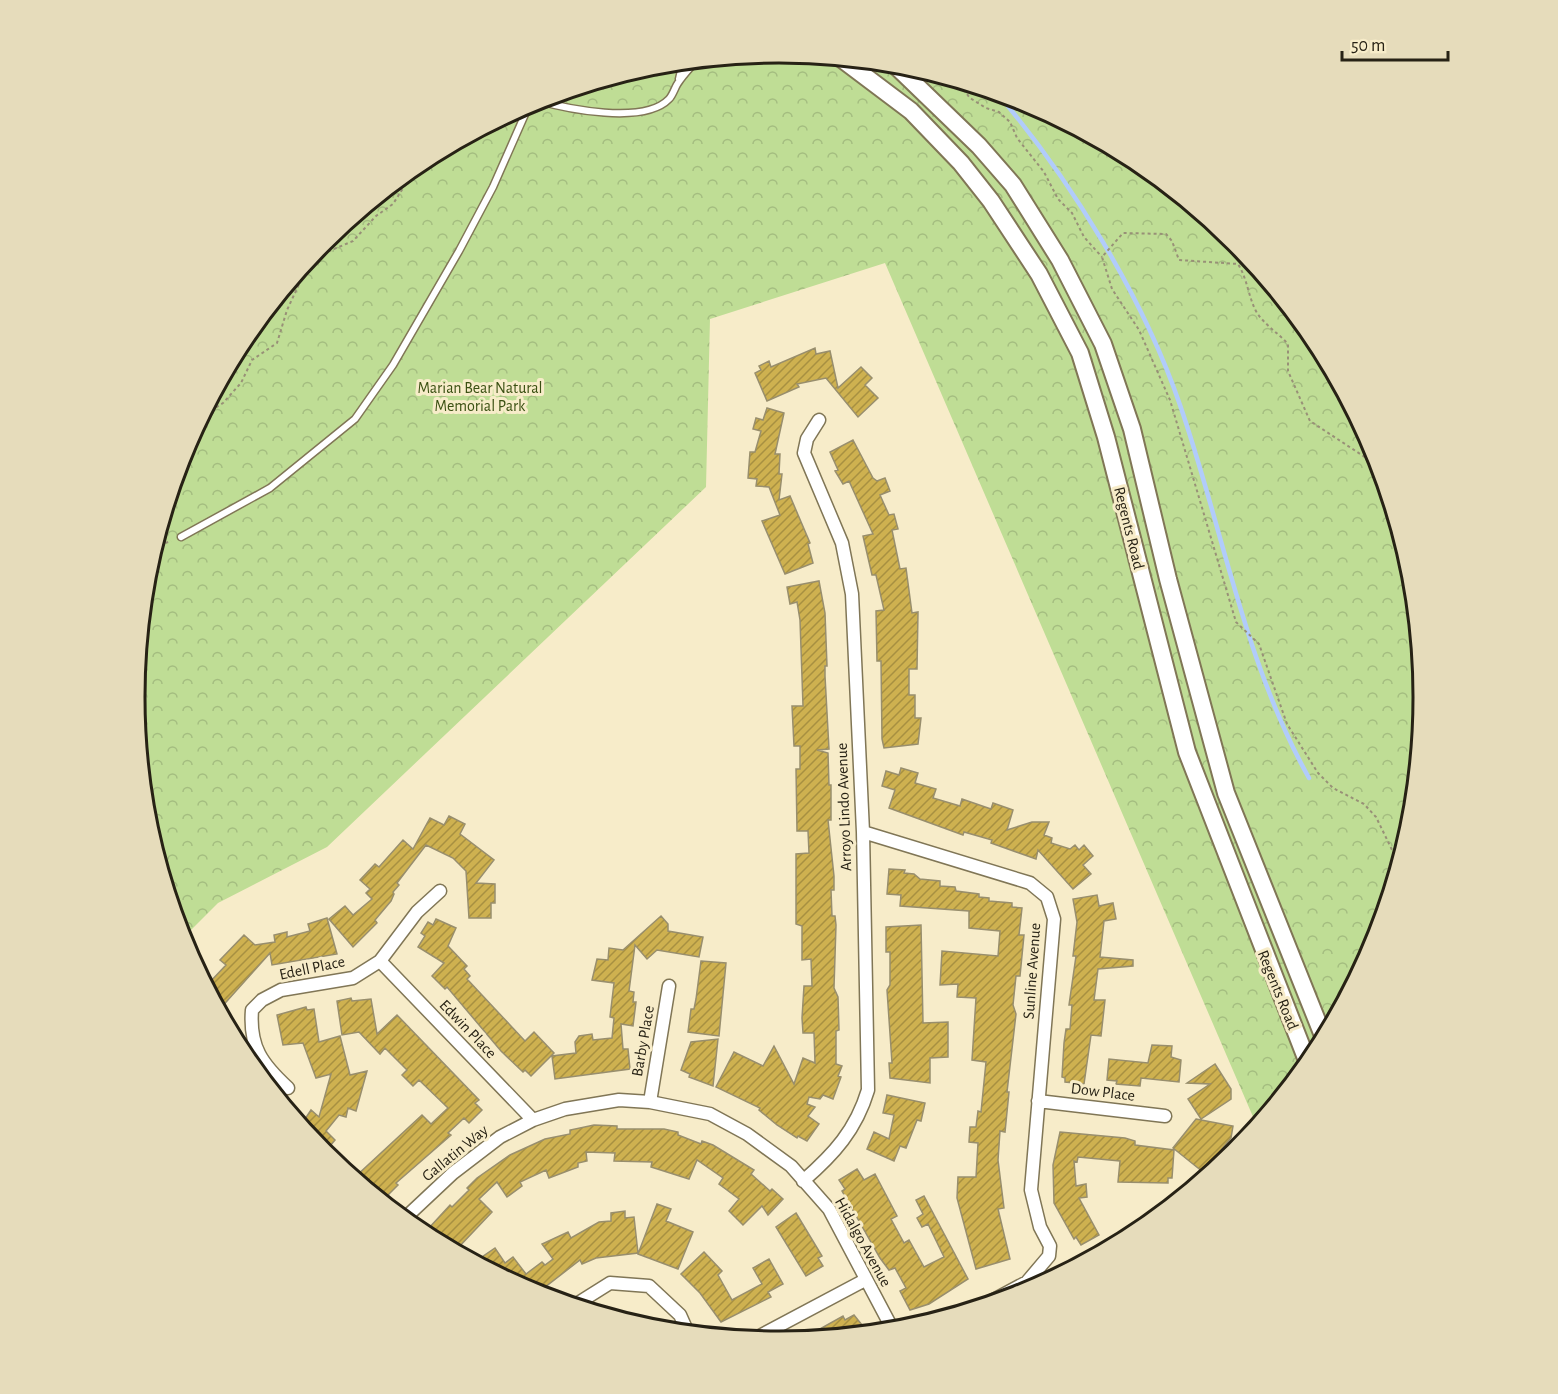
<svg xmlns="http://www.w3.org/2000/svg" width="1558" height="1394" viewBox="0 0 1558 1394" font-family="'Alegreya Sans',sans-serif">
  <defs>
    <pattern id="park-crowns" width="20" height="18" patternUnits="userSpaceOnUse" patternTransform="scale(1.5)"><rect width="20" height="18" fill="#bfdd95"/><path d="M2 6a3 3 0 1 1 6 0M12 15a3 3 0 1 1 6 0" fill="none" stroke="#a4bd80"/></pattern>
    <pattern id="building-hatch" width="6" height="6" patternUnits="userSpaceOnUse" patternTransform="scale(1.5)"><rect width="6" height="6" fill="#ceb150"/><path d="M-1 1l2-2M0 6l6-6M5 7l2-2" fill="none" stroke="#a79041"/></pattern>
  </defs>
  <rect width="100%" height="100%" fill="#f7ecc9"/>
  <path fill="url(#park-crowns)" d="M779 53 905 65 1026 102 1137 161 1235 242 1315 339 1375 451 1411 572 1423 697 1411 823 1374 944 1315 1055 1257 1126 885 263 710 319 706 487 327 847 218 903 182 939 147 822 135 697 147 571 184 450 243 339 324 241 421 161 533 101 654 65Z"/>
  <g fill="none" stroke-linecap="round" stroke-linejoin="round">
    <path stroke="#b1ccfb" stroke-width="4.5" d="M997 93C1071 180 1143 297 1180 405 1223 529 1244 662 1309 778"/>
  </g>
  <path fill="url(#building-hatch)" stroke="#988e6d" stroke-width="1.5" d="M815 348 816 354 830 351 838 388 861 367 872 378 865 385 878 398 858 417 826 378 797 384 799 387 767 401 755 373 761 370 759 366 769 361 771 367Z
    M767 408 784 413 775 454H780L779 474H782L779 500 790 496 810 543 808 544 813 563 785 574 762 521 780 515 769 487 756 486 757 479 748 478 750 452H755L761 431 753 429 756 418 763 420Z
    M853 440 873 478 877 481 885 478 890 491 880 495 889 515 894 514 898 529 892 530 900 569 906 568 912 613 918 612 917 669H909V695H915V718H921L918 744 884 748 882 739 881 661H877L876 611 884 610 876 575H872L863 536 873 534 849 481 843 484 835 471 838 470 830 452Z
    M819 581 825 613 827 666H825V676L829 749 817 750 828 753 829 785H831V820H828L834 876V890H831L832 916H835L836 925 834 988 838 997 839 1030 836 1031V1064L842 1066 838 1076 841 1077 833 1099 823 1095 820 1099 809 1097 807 1104 815 1107 808 1116 819 1124 807 1141 798 1136 797 1138 777 1125 759 1110 760 1108 716 1087 734 1052 763 1066 774 1046 794 1084 803 1058 815 1063 814 1033H803L802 1018 804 986H812L811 959 802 960V926L796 924V854L809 853 808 831H797L796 769H800V746H794L792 706H803L800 620 797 602 790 604 787 587Z
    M901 768 918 773 915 783 936 789 933 798 960 806 962 799 991 809 993 803 1013 810 1007 830 1032 822H1049L1044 835 1052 838 1051 843 1070 849 1075 845 1079 850 1084 845 1093 856 1083 865 1091 874 1073 889 1038 850 1036 859 991 843 992 840 964 832 963 835 889 808 895 790 882 786 886 771 899 775Z
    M449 816 465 824 460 834 494 860 476 883 495 884V903H491V918H469L466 871 453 858 426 845 397 883 399 885 393 892 394 894 391 901 375 920 377 923 353 947 329 919 345 906 353 915 372 899 366 893 370 889 360 880 375 864 379 867 403 840 413 849 430 818 444 825Z
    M889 869 905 870 904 873 914 874 920 879 940 881V886L955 887 956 891 979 894V897L989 898V901L1012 903V907L1022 908 1019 935H1024L1020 976H1016L1013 1005 1016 1014 1007 1092H1009L1005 1132 1000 1131 998 1160 1004 1208 998 1209 1010 1259 976 1269 957 1198 958 1177H976L978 1143 969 1142 970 1127H976L978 1111 981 1112 986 1062 972 1060 976 998 957 997 958 984 940 985 942 951 998 956 1000 931 969 928V911L900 906 901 895 887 894Z
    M1097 895 1099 906 1113 903 1116 919 1104 921 1100 957 1133 960V966L1098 969 1094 1000H1105L1101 1036 1091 1035 1084 1084 1065 1082V1078L1062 1077 1064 1043 1066 1029H1070L1072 1005H1069L1076 956H1073L1077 922 1073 899Z
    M661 916 668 924V931L703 937 699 957 657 950 647 959 635 945 629 991 634 992 633 1002H636L633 1026 621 1024 623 1049H628L630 1069 555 1079 552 1056 576 1053 575 1042 579 1036 592 1034 593 1040 612 1038 614 1018 610 1017 614 983 592 980 597 959 608 960 609 948 623 950Z
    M327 918 337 954 272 965 270 953 219 1010 206 986 226 965 220 960 244 935 255 945 275 942 274 935 287 932V937L310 931 308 924Z
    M436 919 456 928 448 946 467 966 464 969 470 976 467 979 525 1041 534 1032 554 1053 531 1076 525 1070 523 1072 501 1051 447 987 445 989 432 976 444 963 418 947 425 936 421 933 428 922 433 925Z
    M921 925 923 1023 948 1022V1057L930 1058V1083L890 1078 889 1063H892L887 990 890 985V952H886V927Z
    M701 961 726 963 719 1036 688 1032 691 1009H694L696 999Z
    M351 998 352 1001 371 999 377 1034 397 1015 479 1100 475 1103 482 1110 469 1123 464 1118 448 1133 451 1135 396 1183 398 1185 387 1196 383 1192 377 1197 354 1178 422 1115 431 1124 448 1108 419 1080 413 1086 402 1075 407 1070 385 1048 380 1054 359 1032 342 1035 337 1001Z
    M306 1007 307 1010 314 1009 319 1042 340 1036 350 1075 367 1071 356 1111 348 1108 346 1117 339 1115 326 1131 335 1140 324 1153 301 1125 311 1110 319 1117 331 1074 316 1078 303 1043 283 1045 277 1015Z
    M718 1039 713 1086 689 1077 690 1074 681 1070 691 1042Z
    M1152 1045 1172 1046 1171 1057 1181 1060 1179 1082 1141 1078 1140 1086 1116 1084 1117 1081 1107 1080 1109 1059 1148 1063Z
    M1215 1064 1231 1089V1099L1201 1119 1188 1099 1210 1084 1187 1083Z
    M887 1095 925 1103 921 1121 917 1120 906 1148 900 1146 894 1161 867 1149 874 1132 889 1139 894 1115 883 1113Z
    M1196 1119 1233 1126 1231 1138 1203 1172 1173 1148Z
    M594 1125 617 1126V1129H664L678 1132V1135L701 1144 702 1141 713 1145 754 1170 751 1174 770 1191 772 1189 783 1199 768 1215 762 1206 743 1225 729 1211 739 1199 719 1184 723 1178 697 1160 689 1179 651 1167 652 1162 614 1161 615 1153 586 1152 587 1161 578 1163V1167L549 1178 546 1170 520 1182 522 1186 507 1197 497 1182 479 1199 492 1212 455 1251 443 1245 428 1229 450 1205 452 1207 469 1190 467 1188 477 1178 510 1155 545 1139 570 1134V1130Z
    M1060 1132 1125 1138 1135 1141V1145L1174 1150 1172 1178H1168V1183L1118 1182 1120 1161 1078 1157 1077 1162 1074 1161 1076 1186 1086 1184 1087 1197 1079 1198 1099 1235 1081 1245 1076 1237 1074 1239 1054 1203 1053 1165Z
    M857 1169 864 1180 875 1174 897 1216 891 1219 904 1243 909 1240 924 1267 944 1257 928 1224 922 1227 917 1218 923 1214 916 1200 924 1196 968 1279 929 1304 910 1310 900 1291 906 1288 895 1268 889 1270 880 1258 842 1191 845 1189 839 1180Z
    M657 1204 671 1209 666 1221 693 1232 678 1269 638 1254Z
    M625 1211V1218L634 1217 638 1253 596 1258 582 1264 580 1260 536 1294 484 1267 479 1259 495 1248 505 1263 513 1257 526 1274 542 1262 545 1265 553 1259 542 1244 568 1232 571 1238 599 1222 611 1221V1213Z
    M796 1213 822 1256 818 1258 823 1266 806 1276 776 1227Z
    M704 1252 722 1271 718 1275 732 1300 762 1284 753 1268 769 1259 783 1284 768 1292 771 1297 721 1322 700 1293 681 1274Z
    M854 1315 862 1325 861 1333 802 1339 843 1316 845 1320Z"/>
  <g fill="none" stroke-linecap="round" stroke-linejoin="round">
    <defs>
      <path id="lane" d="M679 79 683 62
        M536 100C567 109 644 125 669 99 673 95 675 87 678 83 683 75 690 68 696 61
        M181 537 270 488 355 419 393 365 459 251 493 187 530 103"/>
      <path id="street" d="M863 832 1030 883 1047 897 1054 919 1031 1190 1040 1227 1050 1246 1049 1256 1027 1282 984 1305
        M380 961 533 1120
        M288 1088C262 1064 249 1047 252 1010L262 1000 281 990 353 978 380 961 417 912 440 891
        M1038 1101 1165 1116
        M650 1102 669 986
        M803 1181C834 1154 856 1130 868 1090L863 832 852 594 842 543 804 453 807 439 819 420
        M404 1219 453 1173 500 1137 533 1120 565 1109 619 1100 650 1102 710 1114 747 1134 791 1166 829 1209 893 1330
        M575 1305 610 1283 649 1286 680 1315 688 1333
        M754 1339 865 1280"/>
      <path id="secondary" d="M842 59 911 111 961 163 991 201 1039 274 1080 353 1106 437 1187 752 1308 1063
        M894 64 979 146 1013 185 1060 260 1103 344 1132 429 1168 579 1226 793 1324 1038"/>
    </defs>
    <use href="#lane" stroke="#807656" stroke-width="9"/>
    <use href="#street" stroke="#807656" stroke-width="15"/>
    <use href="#secondary" stroke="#807656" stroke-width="20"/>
    <path stroke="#989077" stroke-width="2" stroke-dasharray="3 3" stroke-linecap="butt" d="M956 80 970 98 986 108 999 112 1010 122 1017 138 1044 172 1058 199 1072 213 1084 237 1102 257
      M201 417 223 403 241 383 252 360 277 343 287 310 301 280 327 252 353 241 376 216 393 204 407 182 470 141 489 125
      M1380 467 1310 421 1288 371V344C1278 333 1265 325 1257 313 1248 297 1248 280 1238 264L1179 260 1172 241 1166 234 1123 233 1102 257 1112 289 1139 330 1170 400 1236 622 1259 644 1287 724 1318 773 1333 788 1364 804 1376 817 1395 856 1400 858
      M154 547 171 541"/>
    <use href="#lane" stroke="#fff" stroke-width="6"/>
    <use href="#street" stroke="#fff" stroke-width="12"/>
    <use href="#secondary" stroke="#fff" stroke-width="16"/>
  </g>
  <g text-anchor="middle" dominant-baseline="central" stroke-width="6" stroke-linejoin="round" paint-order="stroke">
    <g font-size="16" fill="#3a5012" stroke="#f7ecc9">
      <text x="480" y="388">Marian Bear Natural<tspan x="480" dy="18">Memorial Park</tspan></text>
    </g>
    <g font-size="16" fill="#272215" stroke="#f7ecc9">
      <text transform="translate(1129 528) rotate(76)">Regents Road</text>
      <text transform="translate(844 807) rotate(-92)">Arroyo Lindo Avenue</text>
      <text transform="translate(312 968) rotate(-12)">Edell Place</text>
      <text transform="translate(1032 971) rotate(-86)">Sunline Avenue</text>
      <text transform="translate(1278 990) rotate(68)">Regents Road</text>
      <text transform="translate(468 1029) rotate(46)">Edwin Place</text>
      <text transform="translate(643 1041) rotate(-80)">Barby Place</text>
      <text transform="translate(1103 1092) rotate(7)">Dow Place</text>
      <text transform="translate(455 1153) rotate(-39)">Gallatin Way</text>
      <text transform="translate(863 1242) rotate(61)">Hidalgo Avenue</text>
    </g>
  </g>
  <path d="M0 0H1558V1394H0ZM145 697a634 634 0 1 1 1268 0a634 634 0 1 1-1268 0Z" fill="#e6dcbb" fill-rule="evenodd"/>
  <path fill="none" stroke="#272215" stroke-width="3" d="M145 697a634 634 0 1 1 1268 0a634 634 0 1 1-1268 0Z"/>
  <path d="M1342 51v9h106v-9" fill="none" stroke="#272215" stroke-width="3"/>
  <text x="1351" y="51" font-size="18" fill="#272215" stroke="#f7ecc9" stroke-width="4.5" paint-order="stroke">50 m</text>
</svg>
